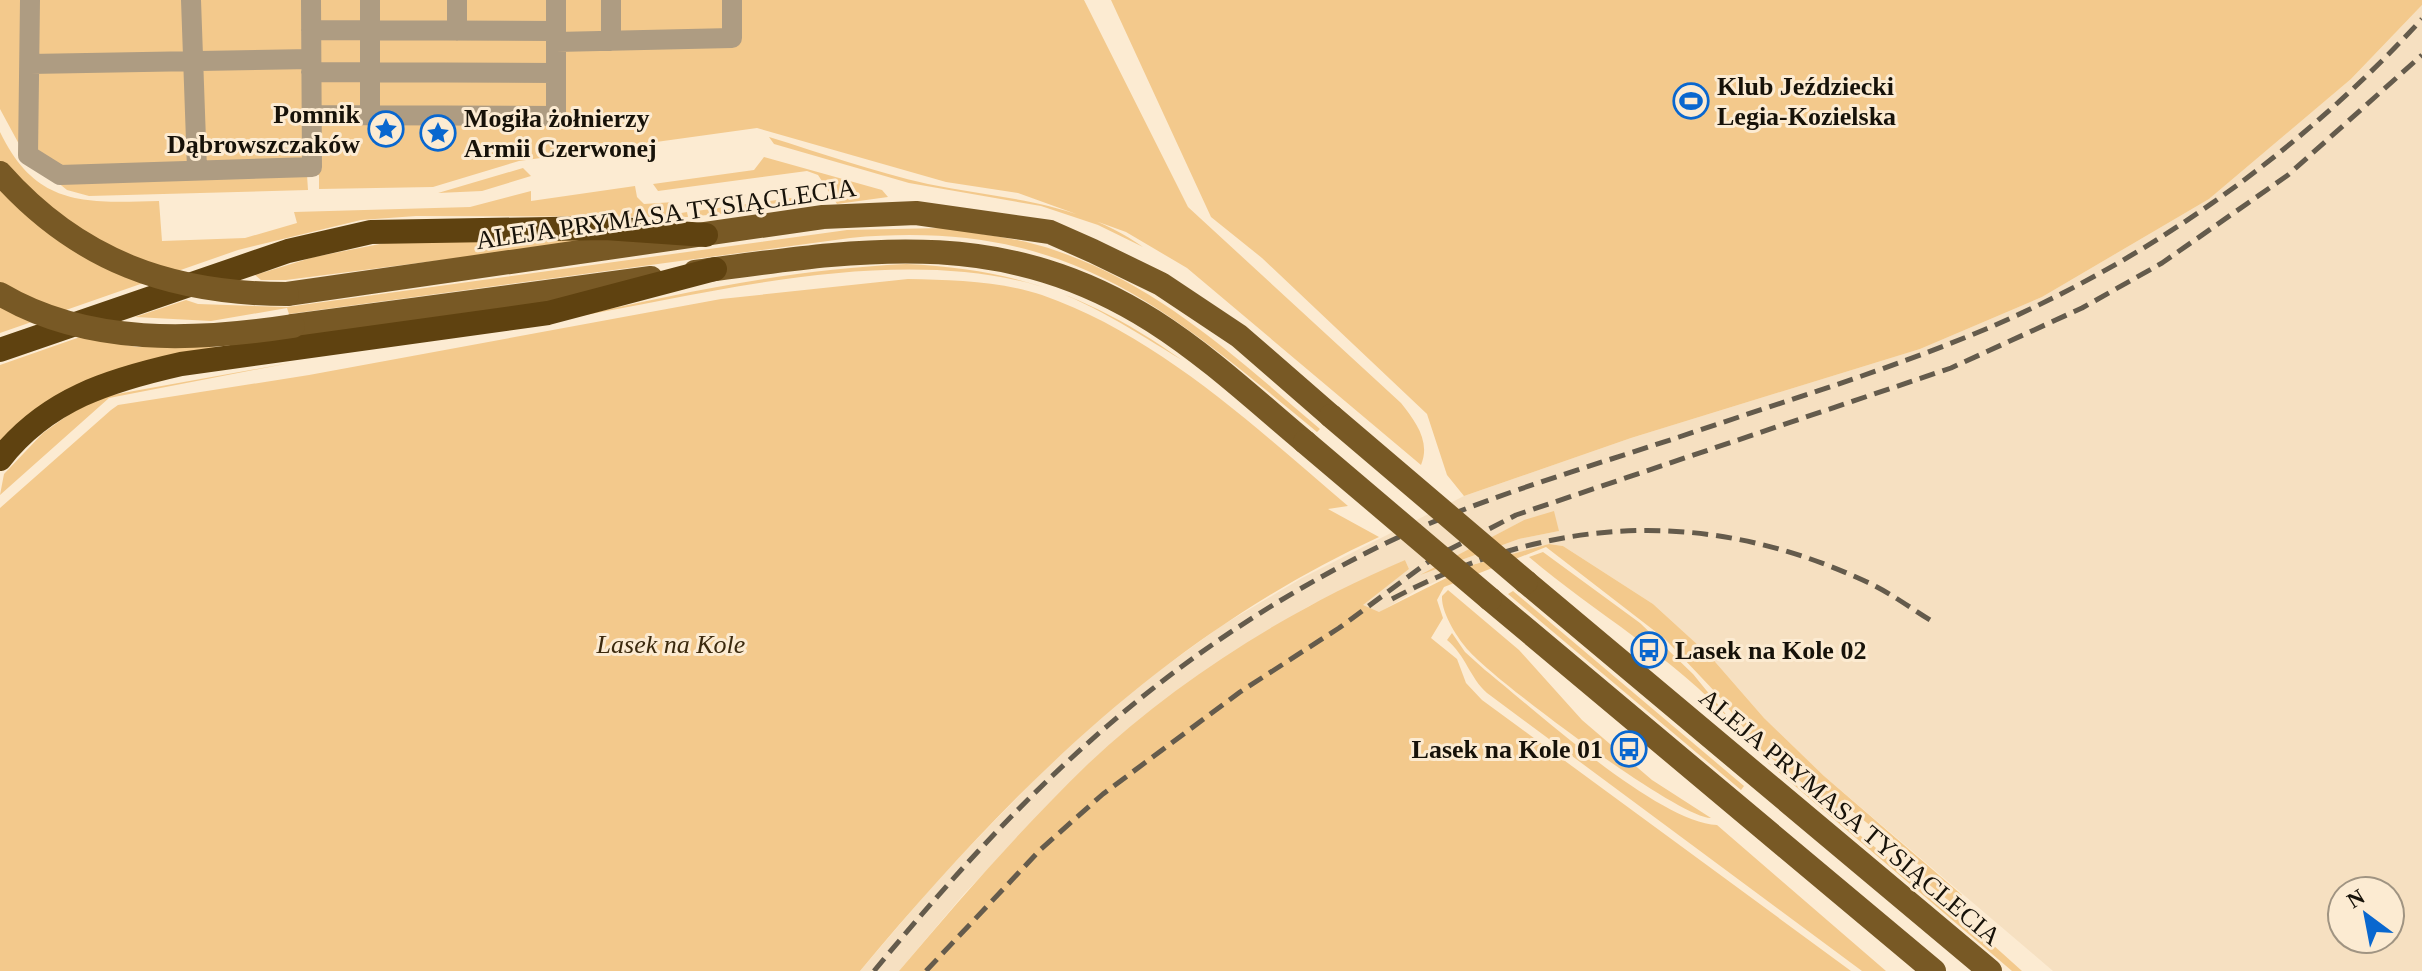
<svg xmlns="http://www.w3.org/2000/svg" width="2422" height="971" viewBox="0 0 2422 971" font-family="Georgia,serif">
  <rect width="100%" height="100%" fill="#fcebd2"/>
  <path fill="#f6e0c1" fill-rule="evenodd" d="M2422 5V971H2053L1824 776 1764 718 1710 656 1653 604 1563 546 1549 544 1472 565 1417 590 1370 618 1362 604 1409 569 1405 560 1309 606 1237 650 1160 705 1091 762 964 894 899 971H860L942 875 1072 741 1145 681 1221 626 1302 578 1464 496 1631 438 1920 349 2042 297 2209 199 2351 79ZM1524 520 1559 531 1519 539 1428 572ZM2342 891H2390V939H2342Z"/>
  <path fill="#f3c98c" d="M0 0H1084L1188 207 1401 403C1415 421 1431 441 1421 465L1187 268 1126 232 1018 193 946 182 757 128 519 161 433 187 319 189V175H307L308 190 89 196 67 190 26 157 0 109Z
    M1111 0H2422V5L2351 79 2209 199 2042 297 1920 349 1631 438 1464 496 1447 475 1427 414 1262 258 1211 217Z
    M0 132C36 207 85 203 159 201L162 241 245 238 297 223 294 212 470 207 531 191V201L635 186 637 197 644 204 674 202 676 214 687 212 688 217 416 216 361 220 238 250 0 333Z
    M769 137C821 153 874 172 928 184 1002 199 1079 201 1143 247L1098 225 1041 206 909 183 774 144Z
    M764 157 882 190 888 197 837 204 818 175 807 171 658 191 653 184 754 170Z
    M523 168 531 176 482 191 438 193Z
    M798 185 807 186 812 194 810 202 803 206 697 216 696 211 799 197Z
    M943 228C981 234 1020 238 1057 251 1160 286 1239 360 1320 429L1317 432C1162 304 1065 218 850 238L289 314 287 308 211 321 135 317 186 300 198 304 287 307 847 230Z
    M400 240H598L286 280H261L255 275 314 257Z
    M906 264C1016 269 1092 296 1182 360 1135 332 1089 300 1036 285 891 245 715 292 569 318 684 292 787 270 906 264Z
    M908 279C952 280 1000 281 1042 295 1159 336 1255 427 1348 506L1328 509 1379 537C1163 637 1010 792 860 971H0V508L111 410 118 405 309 375 721 299Z
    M80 337 137 347H231L136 365 0 444V365Z
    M295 362 109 398 0 495 4 474 43 433 75 410 106 396Z
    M1554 511 1559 531 1519 539 1420 575 1524 520Z
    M1549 544 1563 546 1653 604 1710 656 1764 718 1824 776 1962 895 1954 905 1915 873 1924 869 1851 810 1844 816 1761 750 1718 695 1665 639 1546 547 1444 587 1437 600 1443 618 1431 638 1457 659 1466 683 1482 700 1851 971H899C959 900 1021 829 1088 764 1178 679 1292 608 1405 560L1409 569 1363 605 1379 612 1472 565Z
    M1543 552 1640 623 1693 674 1733 723C1674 657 1596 614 1529 557Z
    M1448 590 1519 650 1582 720 1652 780 1711 818C1679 819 1494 680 1469 651 1458 639 1441 613 1442 596Z
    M1513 591 1744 786 1741 790 1508 594Z
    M1452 633 1465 652 1485 670C1534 709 1657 822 1717 825L1886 971H1862L1487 693C1470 678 1466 656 1447 640Z
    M1761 757 1952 908 2022 971H2012Z"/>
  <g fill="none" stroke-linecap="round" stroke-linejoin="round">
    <path stroke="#ae9c82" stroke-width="20" d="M30 0 28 155 60 175 312 167 311 0
      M191 0 197 169
      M556 0V31
      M611 0V41
      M311 30 556 31V42L732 38V0
      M457 31V0
      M30 64 311 59
      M311 72 556 73
      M311 115 556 116V42
      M370 115V0"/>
    <path stroke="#785925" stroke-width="24" d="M695 272C863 249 1001 225 1153 321 1208 356 1256 401 1305 442
      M287 294 823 217 916 213 1050 232 1093 251 1161 284 1239 336 1331 416
      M293 326 651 278
      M1526 582 1990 971
      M1490 599 1934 971"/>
    <path stroke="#5f4210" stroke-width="24" d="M0 350 288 251 371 232 605 228 706 235
      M0 459C47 399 110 380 181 364L548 313 715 269"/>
    <path stroke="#645b4c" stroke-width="5" stroke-dasharray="16 8" stroke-linecap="butt" d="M1392 599C1549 516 1704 506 1867 582 1889 592 1909 607 1930 620
      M874 971C1027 786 1164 653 1382 545 1476 499 1580 470 1679 437 1782 402 1886 371 1986 329 2152 258 2300 152 2422 19
      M926 971 1041 849 1103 794 1240 692 1339 628 1435 557 1516 515 1951 368 2082 308 2162 263 2288 175 2422 55"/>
    <path stroke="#785925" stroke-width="24" d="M0 173C78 261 171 294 287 294
      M0 294C88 346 196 341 293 326
      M1331 416 1526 582
      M1305 442 1490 599"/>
  </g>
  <defs>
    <symbol id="stadium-ring" viewBox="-11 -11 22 22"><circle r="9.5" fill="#fcebd2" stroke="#0967cf" stroke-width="1.5"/><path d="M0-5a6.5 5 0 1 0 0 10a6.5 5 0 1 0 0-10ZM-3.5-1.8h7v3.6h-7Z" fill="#0967cf"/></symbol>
    <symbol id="sight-ring" viewBox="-11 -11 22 22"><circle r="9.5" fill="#fcebd2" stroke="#0967cf" stroke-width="1.5"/><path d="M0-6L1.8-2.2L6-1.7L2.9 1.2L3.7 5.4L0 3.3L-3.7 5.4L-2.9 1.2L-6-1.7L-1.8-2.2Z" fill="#0967cf"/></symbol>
    <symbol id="bus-ring" viewBox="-11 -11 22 22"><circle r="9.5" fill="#fcebd2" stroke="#0967cf" stroke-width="1.5"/><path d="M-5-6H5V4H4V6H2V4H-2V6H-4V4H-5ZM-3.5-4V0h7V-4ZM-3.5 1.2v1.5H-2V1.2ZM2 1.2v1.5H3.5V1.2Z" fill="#0967cf"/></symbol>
  </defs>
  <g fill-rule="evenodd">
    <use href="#stadium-ring" x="1671" y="81" width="40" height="40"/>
    <use href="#sight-ring" x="366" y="109" width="40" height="40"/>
    <use href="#sight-ring" x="418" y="113" width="40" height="40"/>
    <use href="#bus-ring" x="1629" y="630" width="40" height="40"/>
    <use href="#bus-ring" x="1609" y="729" width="40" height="40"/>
  </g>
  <g text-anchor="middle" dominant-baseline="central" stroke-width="6" stroke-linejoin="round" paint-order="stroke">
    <g font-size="26" font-weight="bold" fill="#171209" stroke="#fcebd2" text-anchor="start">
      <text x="1717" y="86">Klub Jeździecki<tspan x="1717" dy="30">Legia-Kozielska</tspan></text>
      <text x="360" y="114" text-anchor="end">Pomnik<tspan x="360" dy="30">Dąbrowszczaków</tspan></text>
      <text x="464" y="118">Mogiła żołnierzy<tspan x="464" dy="30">Armii Czerwonej</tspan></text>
      <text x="1675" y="650">Lasek na Kole 02</text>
      <text x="1603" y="749" text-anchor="end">Lasek na Kole 01</text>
    </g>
    <g font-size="26" fill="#171209" stroke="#fcebd2">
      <text transform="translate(666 214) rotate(-8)">ALEJA PRYMASA TYSIĄCLECIA</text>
      <text transform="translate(1850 817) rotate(40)">ALEJA PRYMASA TYSIĄCLECIA</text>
    </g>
    <g font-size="26" font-style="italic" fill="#3b290d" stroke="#fcebd2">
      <text x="671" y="644">Lasek na Kole</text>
    </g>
  </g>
  <g transform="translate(2366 915) rotate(328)"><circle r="38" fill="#fcebd2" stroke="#a09482" stroke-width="2"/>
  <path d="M0-6L14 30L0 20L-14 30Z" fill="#0967cf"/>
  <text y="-12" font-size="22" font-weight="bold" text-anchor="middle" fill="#171209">N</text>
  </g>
</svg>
